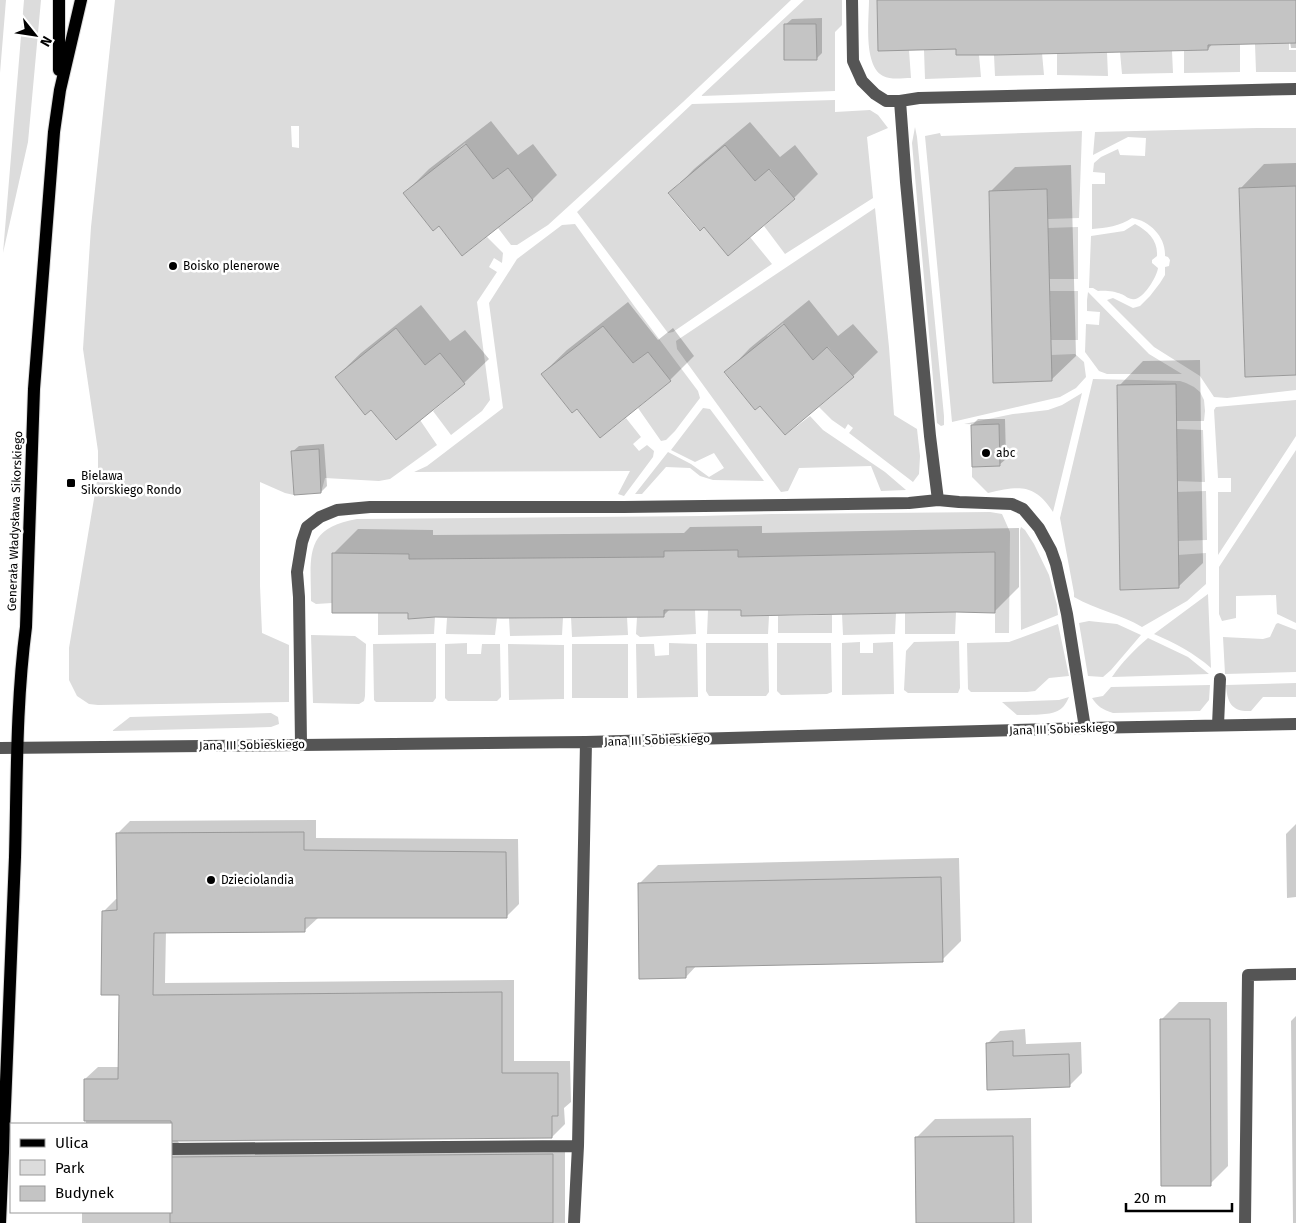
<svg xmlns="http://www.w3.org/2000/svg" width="1296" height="1223" viewBox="0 0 1296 1223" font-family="'Fira Sans',sans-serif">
  <rect width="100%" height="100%" fill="#fff"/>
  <path fill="#dcdcdc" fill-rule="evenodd" d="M0 0H6L0 73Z
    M24 0H41L28 142 3 253Z
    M115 0H791L683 102 548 225 517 245H511L498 228 533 200 508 168 493 179 465 143 449 156 455 163 420 180 403 193 433 231 439 226 462 256 487 237 503 253 502 263 494 258 489 267 497 272 477 302 490 400 482 411 451 435 433 411 465 384 440 353 425 365 396 328 380 341 385 348 357 371 351 364 335 377 365 414 371 410 395 440 420 420 437 445 390 479 379 481 325 478 321 493 319 450 291 451 294 495 285 493 260 482V586L262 633 289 645V702L98 705 89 704 77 696 69 680V648L98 475V451L83 349 91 227ZM291 126H299V148L292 147Z
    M804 0H842V25L835 32V91L701 96Z
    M869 0H877L909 50 911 78C902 78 891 80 883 76 863 65 869 20 869 0Z
    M1289 43V50H1296V72H1256L1255 44Z
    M1240 44V72L1184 73V51L1208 50V45Z
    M956 49V55H979L981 77 925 79 924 50Z
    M1172 51 1173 73 1122 74 1120 52Z
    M1107 52 1108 76 1057 75V53Z
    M1042 53 1044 75 995 76 994 55Z
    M835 100V112L870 110 878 115 888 128 867 137 873 198 785 254 764 226 795 199 770 169 755 181 725 145 686 189 680 182 668 194 699 231 704 227 728 256 750 237 772 264 673 332 668 333 577 212 692 104Z
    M915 127 917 137 944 416V425L941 426 937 423 912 143Z
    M1257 128H1296V186L1239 188 1245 377 1296 375V390L1227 398 1214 397 1200 376 1154 347 1107 300 1113 298 1133 308 1140 306 1150 296 1160 283 1165 275V267L1169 266 1170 260 1168 257 1165 256C1166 237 1150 221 1132 218 1120 226 1106 228 1092 229V184H1105V173L1093 172 1094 163 1101 157 1118 149 1120 155 1145 156 1146 138 1128 137 1093 155 1095 132Z
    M1082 131 1079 218 1048 219 1047 189 989 191 993 382 1051 381V355L1075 354 1084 362 1086 377 1076 388 1060 397 952 422 925 136 940 133 941 136Z
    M875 208 889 347 894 415 917 429 920 456 919 474 913 482 849 433 853 428 848 424 845 429 832 420 819 407 854 377 828 347 813 360 783 323 767 336 773 344 739 360 724 373 755 410 760 406 785 435 810 416 823 430 885 472 906 490 881 491 871 466 799 468 788 491 781 492 677 349 676 341Z
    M575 224 635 307 698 391 700 398 675 431 666 440 661 441 638 408 671 381 648 352 633 363 603 326 586 339 592 346 563 369 557 362 541 374 571 412 577 409 600 438 626 418 641 437 633 444 639 451 647 445 654 451 653 457 624 496 618 494 630 471 414 472 427 466 503 408 489 303 517 259 562 225Z
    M1135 224C1148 231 1158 240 1157 256L1152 260V263L1158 268C1157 277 1142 302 1132 299 1128 299 1125 295 1121 294 1115 291 1104 290 1098 291L1093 288H1089L1091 236 1124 231Z
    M1078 227V279H1049L1048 228Z
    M1050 291H1078V340H1051Z
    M1088 292 1149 354 1182 374H1107L1099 371 1085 352 1086 324 1099 325 1100 312 1087 311V300Z
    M1093 379 1180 381 1186 383 1194 387 1200 392 1204 400 1205 411 1204 421H1176L1121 590 1178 588V555L1206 553V584L1187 601 1142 627C1121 614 1096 610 1074 597V593L1060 518Z
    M1082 393 1053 512C1034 483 1019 486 988 493L972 477V467L1000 466 999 425 964 424 1013 414 1048 410 1062 405Z
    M1296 400V436L1218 555V492H1231V478H1218L1214 410 1216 407Z
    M703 408 710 409 764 481 713 480 700 476 690 468 666 467 642 494H635L668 452 691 464 709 477 724 468 714 453 695 462 671 450Z
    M1176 429 1203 430 1205 482 1177 481Z
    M1296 450V623L1277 614 1276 595 1236 596V618L1222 621 1219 614V567Z
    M1206 491 1207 540 1178 541 1177 492Z
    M990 512 1002 514 1010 532 1009 633H995V552L738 557V550L665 551 664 557 409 559 408 554 332 553V603L316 604 311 601C311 557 303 528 357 519L701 516 773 514Z
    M1021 527 1025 530 1034 544 1049 575 1057 605 1058 615 1021 630 1020 530Z
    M1208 594 1211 668C1194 653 1175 643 1154 634Z
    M664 610H695L696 634 640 637 636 634 637 617H664Z
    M708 610H741V616H769L768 634H707Z
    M956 612 955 634H905V613Z
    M378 613H408V619L435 617 434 634 378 635Z
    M896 613 895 634 843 635 842 614Z
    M832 615V633H778V616Z
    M563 617 562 635 510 636 509 618Z
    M571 617H627L628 635 572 637Z
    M447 618H497L495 635 446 634Z
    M1089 621 1117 624 1141 635 1111 670 1103 677 1088 676 1079 623Z
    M1278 623 1296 630V672L1225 674 1223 637 1263 639 1270 637 1276 624Z
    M1058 624 1069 676 1049 678 1035 691 1027 692H971L968 689 967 643 1009 642Z
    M311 635 355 636 366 644 365 696 364 701 359 704 313 703Z
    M1148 638 1188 657 1209 674 1112 677C1122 662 1134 650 1148 638Z
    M959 641 960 688 958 693H908L904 690 906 651 914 642Z
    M860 642V653H873V643L893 642 894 694 842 695V643Z
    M436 643V698L433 702H376L374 700 373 644Z
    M467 643V654H481L482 644H500L501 697 497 701H448L445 698V644Z
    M669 643 697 644 698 697 637 698 636 644H654L655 656 669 655Z
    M706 643H768L769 692 766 696H709L706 691Z
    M777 643H831L832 692 827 694 781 695 777 691Z
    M508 644 564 645V699L509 700Z
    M572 644H628V698H572Z
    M1296 683V697H1263L1251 711C1232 712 1227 703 1226 685Z
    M1210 685 1209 700 1200 711 1113 713C1103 710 1097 706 1092 698L1103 696 1111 687Z
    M1069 697C1066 704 1062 710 1055 712 1048 715 1026 715 1017 715L1002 702 1059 700Z
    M271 713 278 717 279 724 271 727 112 731 130 717Z"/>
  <path fill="#0003" d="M878 0H1296V48H1291L1290 42 1213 43 1208 49 957 48Z
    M822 18V53L816 59 785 25 792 19Z
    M491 121 518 155 533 144 557 175 533 199 463 254 440 225 405 193 429 169Z
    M750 122 780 157 795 145 818 174 794 198 670 194 694 169Z
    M1296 163V374L1240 189 1264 164Z
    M1071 165 1076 356 1051 380 990 192 1015 167Z
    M809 300 838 336 853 324 878 352 853 376 761 404 726 373 750 348Z
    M628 302 658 340 673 328 694 356 670 380 577 407 542 374 567 350Z
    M421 305 450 341 465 330 489 359 464 383 372 408 336 377 361 353Z
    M1200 360 1203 563 1178 587 1119 386 1143 361Z
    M978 419H1005L1006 459 999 465 972 425Z
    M324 444 327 486 321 492 292 452 299 446Z
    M762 526V533L1019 528V587L994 612 670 609 664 615 409 612 333 554 358 529 433 530V535L684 533 690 527Z
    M316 820V838L518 839 519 904 506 917 318 918 305 930 166 931 165 983 514 980V1061H570L571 1102 564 1108 565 1124 552 1137 177 1140 179 1143 565 1142V1223H82V1212H171V1124H86L85 1079 98 1067H119L120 993 103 912 116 899H118V833L130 821Z
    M1296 824V897L1287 898 1286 834Z
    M959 858 961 941 942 960 697 965 686 977 639 884 658 865Z
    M1179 1002H1227L1228 1166 1210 1184 1161 1020Z
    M1296 1016V1223H1293L1291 1021Z
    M1025 1029 1026 1044 1081 1042 1082 1073 1069 1086 987 1044 1000 1031Z
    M1031 1118 1032 1223H917L916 1138 935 1119Z"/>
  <path fill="#c4c4c4" stroke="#999" d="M877 0H1296V43L1208 45V50L994 55H956V49L878 51Z
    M784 24H816L817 60H784Z
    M466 144 493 179 508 168 533 200 462 256 439 226 433 231 403 193Z
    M725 145 755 181 769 169 795 199 728 256 704 227 700 231 668 193Z
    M1296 186V375L1245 377 1239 188Z
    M1047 189 1052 381 993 383 989 191Z
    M784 324 813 360 827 347 854 377 785 435 760 406 755 410 724 372Z
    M603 326 633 363 648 352 671 381 600 438 577 409 572 413 541 374Z
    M396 328 425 365 440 353 465 384 396 440 371 410 365 415 335 377Z
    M1176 384 1179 588 1120 590 1117 385Z
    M999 424 1000 466 972 467 971 425Z
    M319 449 321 493 294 495 291 451Z
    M738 550V557L995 552V613L956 612 741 616V610H664V617L503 618 435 617 408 619V613H332V553L409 554V559L664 557V551Z
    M304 832V850L506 852 507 918H305V932L154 933 153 995 502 992V1073H558V1116H552V1138L171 1141V1121H84V1079H118L119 995H101L102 911 117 910 116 833Z
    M941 877 943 962 686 967V978L639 979 638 883Z
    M1160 1019H1210L1211 1186H1161Z
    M1013 1041V1056L1069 1054 1070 1087 987 1090 986 1043Z
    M1013 1136 1014 1223H916L915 1137Z
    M553 1154V1223H170V1212H171V1157Z"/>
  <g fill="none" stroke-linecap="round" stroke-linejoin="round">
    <defs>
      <path id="major" d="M59 0V70
        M0 1223C5 1101 11 979 15 857 17 780 16 703 26 627L34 389 54 132 60 90 81 0"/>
    </defs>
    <use href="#major" stroke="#dbdbdb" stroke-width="14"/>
    <path stroke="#555" stroke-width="12" d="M852 0 853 61 862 81 875 94 886 101H900L919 98 1296 89
      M900 101 906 182 930 436 938 500
      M1218 725 1220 679
      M301 744 299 597 297 572 302 542 307 527 320 517 337 510 370 507H624L785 505 909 503 938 500 959 502 1012 504 1023 509 1039 528 1051 550 1056 564 1067 614 1085 728
      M0 748 586 742 1085 728 1296 724
      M171 1149 578 1146
      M574 1223 578 1146 586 742
      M1245 1223 1248 975 1296 974"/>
    <use href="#major" stroke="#000" stroke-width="12"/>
  </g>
  <g fill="#000" stroke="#fff" stroke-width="2">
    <circle cx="173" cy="266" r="5"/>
    <circle cx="986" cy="453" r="5"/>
    <rect x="66" y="478" width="10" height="10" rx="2.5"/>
    <circle cx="211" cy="880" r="5"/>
  </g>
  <g text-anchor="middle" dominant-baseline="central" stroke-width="5" stroke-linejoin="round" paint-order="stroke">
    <g font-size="12" fill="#000" stroke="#fff" text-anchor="start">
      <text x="183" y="266">Boisko plenerowe</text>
      <text x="996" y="453">abc</text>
      <text x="81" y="476">Bielawa<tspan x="81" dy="14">Sikorskiego Rondo</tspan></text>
      <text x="221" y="880">Dzieciolandia</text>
    </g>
    <g font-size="12" fill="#000" stroke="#fff">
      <text transform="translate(15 521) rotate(-88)">Generała Władysława Sikorskiego</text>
      <text transform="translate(1062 729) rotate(-2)">Jana III Sobieskiego</text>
      <text transform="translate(657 740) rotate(-2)">Jana III Sobieskiego</text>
      <text transform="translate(252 745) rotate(-1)">Jana III Sobieskiego</text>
    </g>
  </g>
  <rect x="10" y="1123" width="162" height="90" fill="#ffffff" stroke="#999999"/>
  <rect x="20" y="1139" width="25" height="8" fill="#000000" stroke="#999999"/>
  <text x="55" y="1148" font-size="15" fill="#000000">Ulica</text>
  <rect x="20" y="1160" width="25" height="15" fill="#dcdcdc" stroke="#999999"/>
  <text x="55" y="1173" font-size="15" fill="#000000">Park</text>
  <rect x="20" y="1186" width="25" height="15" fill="#c4c4c4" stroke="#999999"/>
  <text x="55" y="1198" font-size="15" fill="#000000">Budynek</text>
  <g transform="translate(35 35) rotate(120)" stroke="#ffffff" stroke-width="4" paint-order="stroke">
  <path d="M0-4L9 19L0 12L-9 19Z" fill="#000000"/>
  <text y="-8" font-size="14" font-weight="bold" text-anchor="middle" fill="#000000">N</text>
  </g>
  <path d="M1126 1203v8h106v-8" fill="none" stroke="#000000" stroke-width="2.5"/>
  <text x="1134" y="1203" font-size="15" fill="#000000" stroke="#ffffff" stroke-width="4" paint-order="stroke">20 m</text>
</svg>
